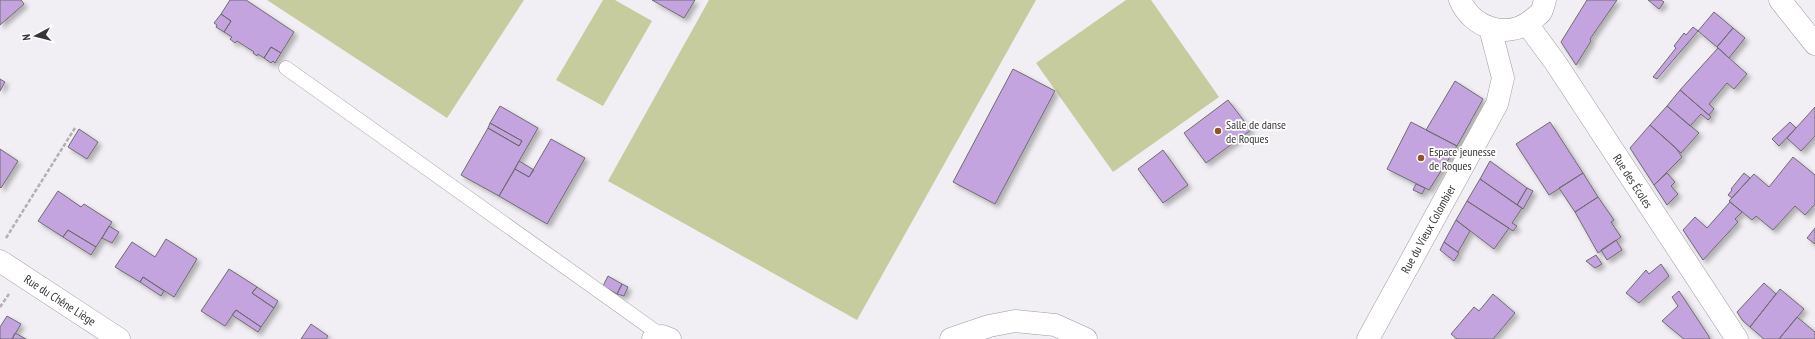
<svg xmlns="http://www.w3.org/2000/svg" width="1815" height="339" viewBox="0 0 1815 339" font-family="'PT Sans Narrow',sans-serif">
  <defs>
    <filter id="shadow"><feDropShadow dx="3.5" dy="3.5" stdDeviation="2" flood-color="#0004"/></filter>
  </defs>
  <rect width="100%" height="100%" fill="#f1eff3"/>
  <path fill="#c6cc9e" d="M267 0H524L447 118Z
    M603 0H615L652 21 603 106 556 80Z
    M709 0H1036L857 320 608 181Z
    M1126 0H1151L1219 97 1113 172 1036 63Z"/>
  <path fill="#c4a4de" stroke="#6e6c70" filter="url(#shadow)" d="M0 0H21L24 4 0 25Z
    M230 0H246L294 32 281 53 271 47 264 58 258 54 257 56 253 53 254 52 237 41 235 43 230 39 232 37 224 32 231 21 221 14Z
    M652 0H695L684 18Z
    M1587 0H1617L1590 39 1591 41 1576 65 1561 42Z
    M1648 0H1661L1664 2 1659 9Z
    M1714 12 1733 28 1717 47 1698 31Z
    M221 14 231 21 224 32 216 27 217 25 214 23Z
    M1693 27 1698 31 1657 79 1653 77 1676 48 1674 46 1684 33 1686 35Z
    M1733 28 1745 38 1729 58 1717 47Z
    M271 47 281 53 275 63 273 61 271 63 264 58Z
    M1718 48 1747 74 1734 89 1727 83 1709 104 1714 109 1709 115 1680 90Z
    M1013 69 1055 91 995 204 953 182Z
    M0 79 5 82 0 91Z
    M1455 81 1483 99 1457 146 1426 130Z
    M1680 90 1711 117 1708 120 1701 114 1690 126 1667 106Z
    M1228 100 1251 130 1206 163 1184 133Z
    M500 106 538 128 499 196 461 175 488 128 519 146 522 141 490 123Z
    M1667 106 1699 133 1681 153 1650 125Z
    M1815 107V136L1801 151 1787 138Z
    M1411 122 1457 146 1429 190 1387 169Z
    M1550 122 1583 173 1549 195 1516 144Z
    M1790 122 1796 128 1779 146 1772 139Z
    M490 123 522 141 519 146 488 128Z
    M1650 125 1676 148 1682 157 1654 185 1630 148Z
    M79 129 98 142 87 159 68 147Z
    M551 139 585 158 547 224 499 196 515 169 529 177Z
    M0 149 18 161 1 188 0 187Z
    M1163 150 1188 185 1163 203 1138 169Z
    M1793 157 1815 175V204L1805 215 1795 206 1773 230 1756 216 1752 220 1729 201 1754 174 1769 187Z
    M519 161 534 170 529 177 515 169Z
    M1490 161 1527 188 1517 205 1480 179Z
    M1583 173 1598 197 1575 212 1559 188Z
    M1667 173 1675 182 1671 186 1678 194 1667 205 1654 185Z
    M1744 173 1750 178 1732 198 1728 195 1732 190 1731 189Z
    M1480 179 1522 208 1512 223 1517 226 1513 231 1467 201Z
    M1416 184 1425 188 1422 194 1413 190Z
    M1527 188 1533 191 1523 209 1517 205Z
    M58 191 81 207 84 204 112 222 96 247 68 230 63 237 38 221Z
    M1598 197 1614 220 1611 222 1621 237 1598 253 1575 212Z
    M1467 201 1509 228 1494 249 1456 220Z
    M1730 202 1742 212 1735 219 1738 222 1703 260 1683 230 1695 217 1707 228Z
    M1456 220 1470 231 1458 252 1444 242Z
    M109 226 119 232 112 243 102 238Z
    M1815 228V244L1807 238Z
    M68 230 96 247 91 255 63 237Z
    M166 239 197 259 174 297 143 277 140 282 115 267 132 242 155 257Z
    M1616 240 1622 250 1607 260 1601 250Z
    M1444 242 1459 253 1454 261 1440 250Z
    M1596 255 1602 264 1595 268 1586 261Z
    M1661 264 1669 276 1639 303 1626 293 1646 270 1649 274Z
    M229 269 257 287 252 293 274 308 261 327 236 310 225 326 201 311Z
    M608 276 622 284 617 294 603 286Z
    M143 277 164 291 161 296 140 282Z
    M1764 283 1776 294 1750 327 1743 321 1737 312Z
    M622 284 628 287 624 296 617 294Z
    M257 287 278 301 274 308 252 293Z
    M1780 289 1804 309 1779 339H1764L1750 327Z
    M1679 291 1708 335 1710 339H1684L1662 321 1678 306 1672 297Z
    M1493 294 1515 313 1493 339H1457L1451 334 1474 307 1479 311Z
    M236 310 261 327 258 332 232 315Z
    M7 316 21 324 12 339H0V327Z
    M1797 317 1815 332V339H1779Z
    M311 324 328 336 326 339H301Z
    M15 333 26 339H12Z"/>
  <g fill="none" stroke-linecap="round" stroke-linejoin="round">
    <defs>
      <path id="service" d="M286 68 662 336"/>
      <path id="minor" d="M1780 0 1815 44
        M0 261 119 339
        M653 339 662 336 670 339
        M951 339 989 326 1015 321 1055 325 1086 339"/>
      <path id="tertiary" d="M1460 0C1472 28 1507 40 1532 20 1535 17 1539 15 1541 12 1543 9 1544 3 1545 0
        M1527 24 1555 62 1737 339
        M1368 339 1497 104 1503 78 1490 28"/>
    </defs>
    <use href="#service" stroke="#9e9ca0" stroke-width="15"/>
    <use href="#minor" stroke="#9e9ca0" stroke-width="23"/>
    <use href="#tertiary" stroke="#9e9ca0" stroke-width="23"/>
    <path stroke="#b1b0b3" stroke-width="2.5" stroke-dasharray="4 2" stroke-linecap="butt" d="M6 238 75 128
      M0 307 9 294"/>
    <use href="#service" stroke="#fff" stroke-width="14"/>
    <use href="#minor" stroke="#fff" stroke-width="22"/>
    <use href="#tertiary" stroke="#fff" stroke-width="22"/>
  </g>
  <g fill="#965224" stroke="#fff" stroke-width="1.5">
    <circle cx="1218" cy="131" r="4"/>
    <circle cx="1421" cy="158" r="4"/>
  </g>
  <g text-anchor="middle" dominant-baseline="central" stroke-width="3.5" stroke-linejoin="round" paint-order="stroke">
    <g font-size="12" fill="#363537" stroke="#fff" text-anchor="start">
      <text x="1226" y="124">Salle de danse<tspan x="1226" dy="14">de Roques</tspan></text>
      <text x="1429" y="151">Espace jeunesse<tspan x="1429" dy="14">de Roques</tspan></text>
    </g>
    <g font-size="12" fill="#363537" stroke="#fff">
      <text transform="translate(1633 181) rotate(57)">Rue des Écoles</text>
      <text transform="translate(1428 229) rotate(-61)">Rue du Vieux Colombier</text>
      <text transform="translate(60 300) rotate(33)">Rue du Chêne Liège</text>
    </g>
  </g>
  <g transform="translate(36 36) rotate(263)" stroke="#ffffff" stroke-width="3" paint-order="stroke">
  <path d="M0-3L7 15L0 10L-7 15Z" fill="#363537"/>
  <text y="-6" font-size="11" font-weight="bold" text-anchor="middle" fill="#363537">N</text>
  </g>
</svg>
